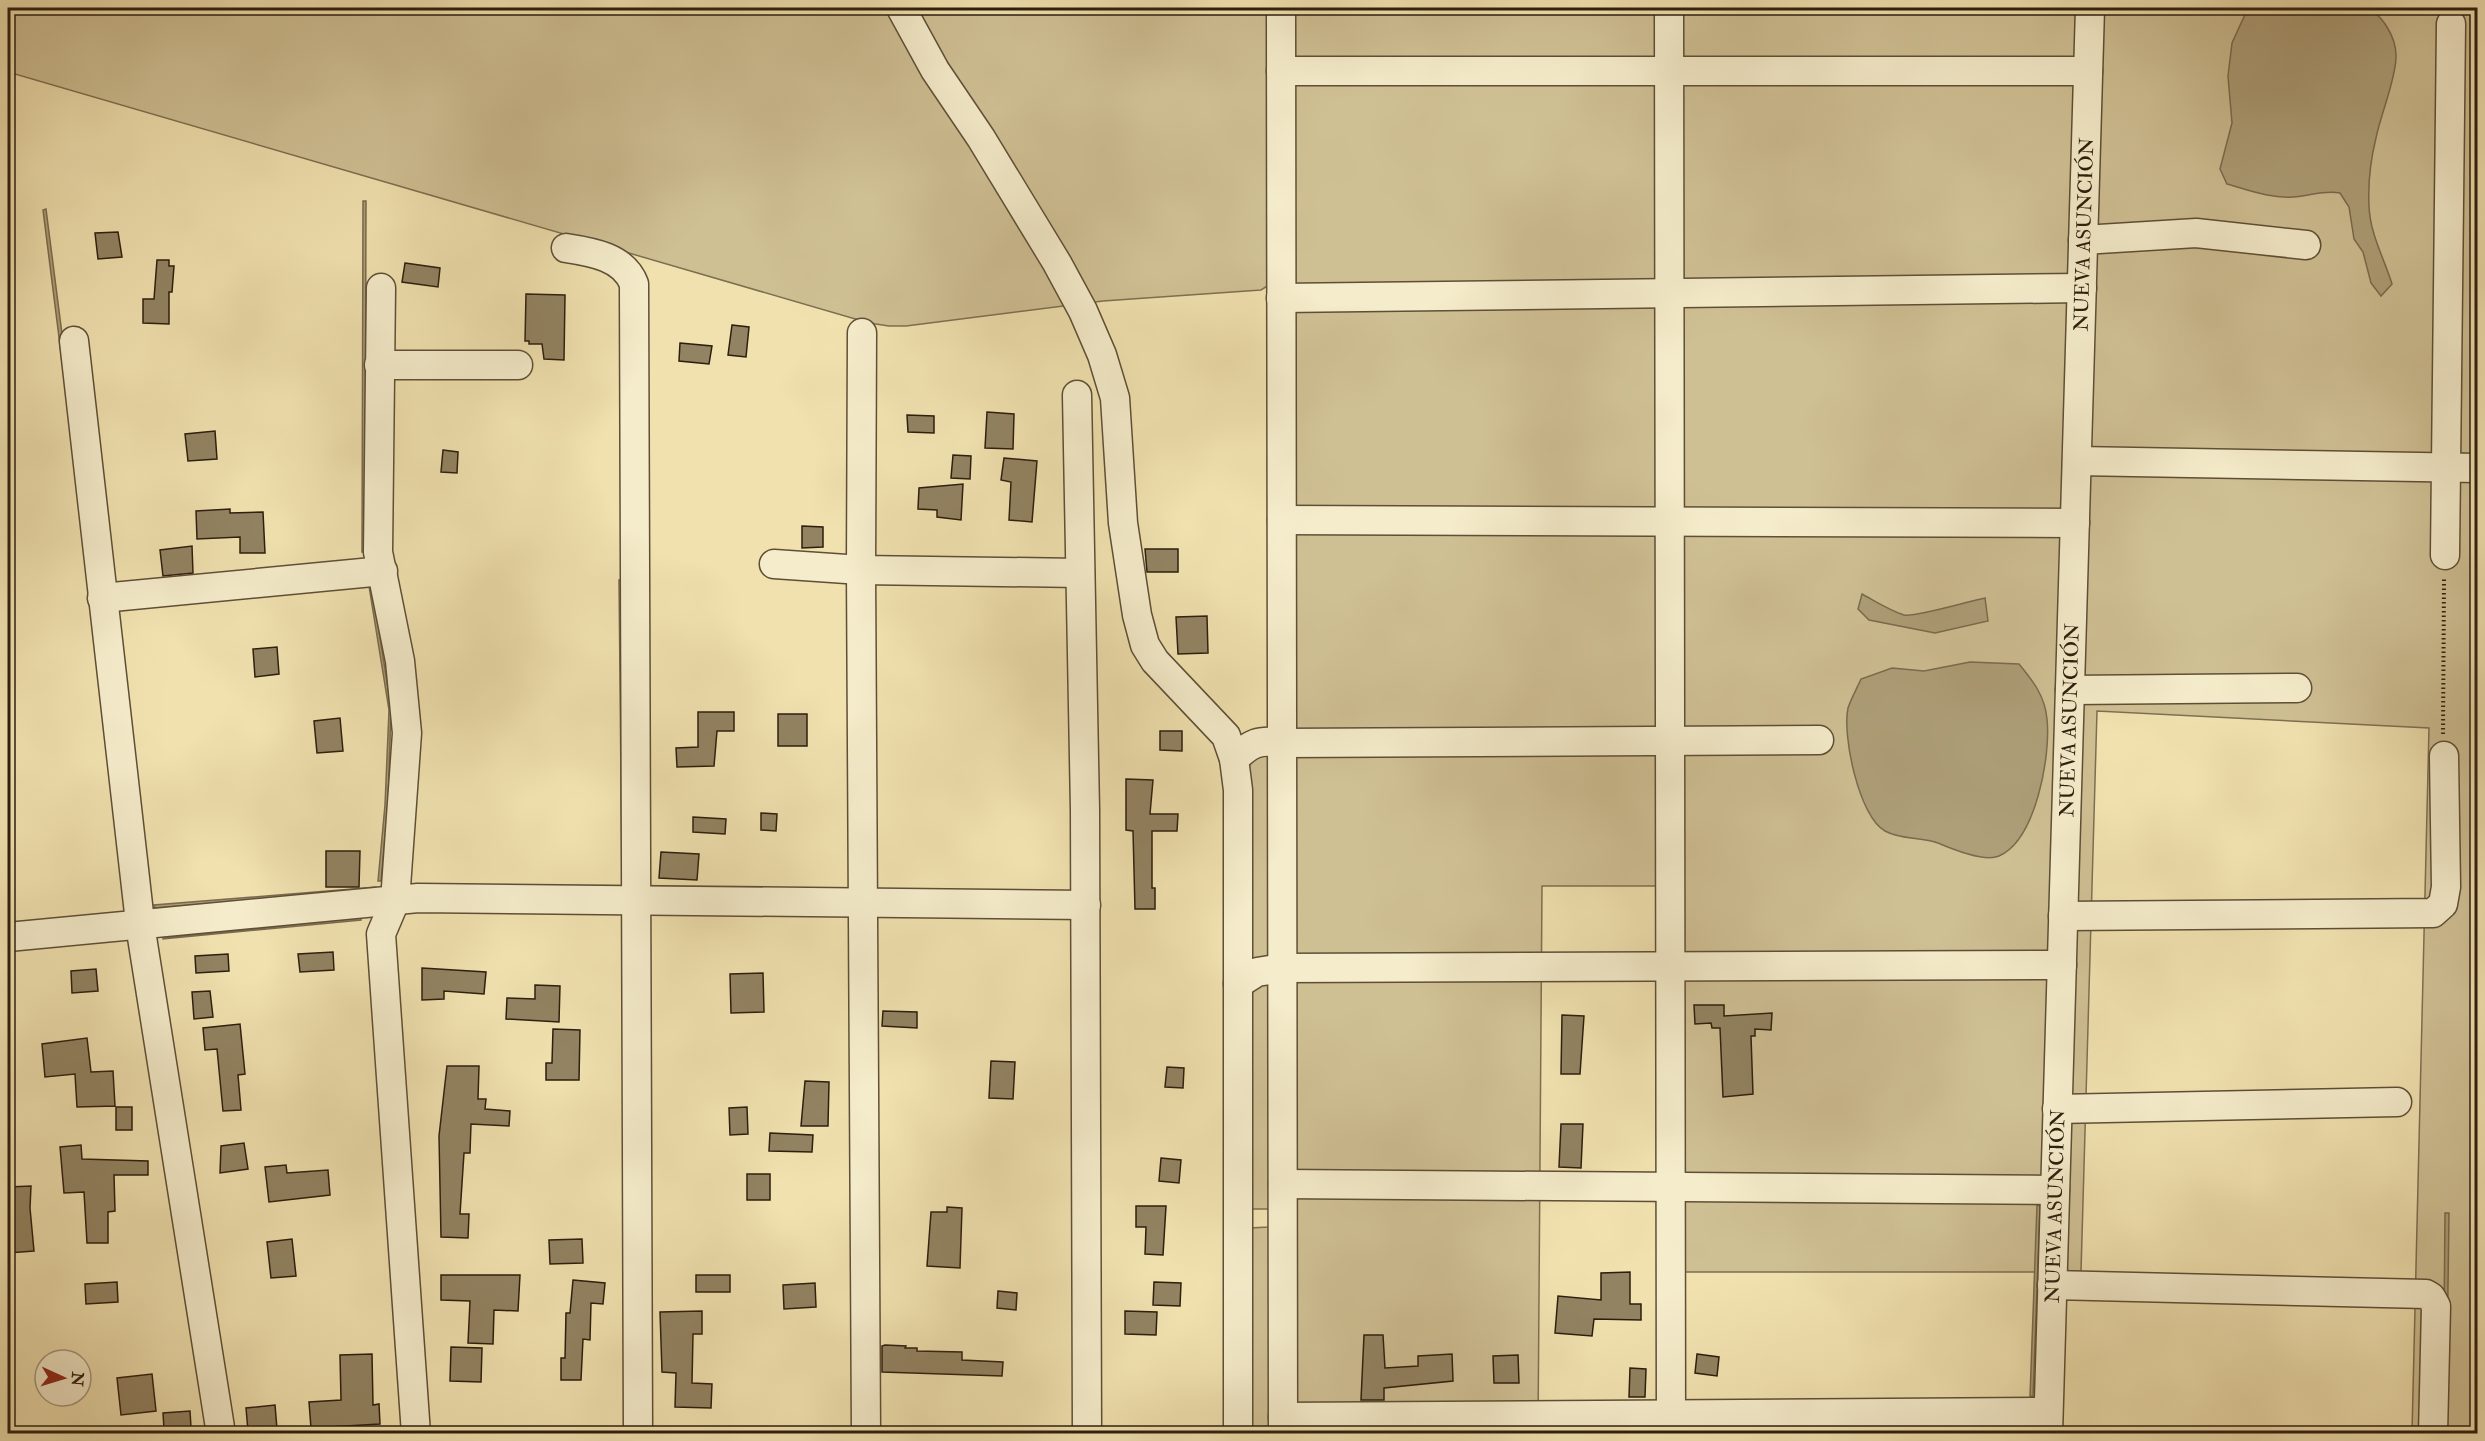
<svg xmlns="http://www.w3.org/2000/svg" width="2485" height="1441" viewBox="0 0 2485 1441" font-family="'IM FELL Double Pica',serif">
  <rect width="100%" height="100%" fill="#f0e1af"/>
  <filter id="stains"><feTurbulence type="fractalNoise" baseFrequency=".00333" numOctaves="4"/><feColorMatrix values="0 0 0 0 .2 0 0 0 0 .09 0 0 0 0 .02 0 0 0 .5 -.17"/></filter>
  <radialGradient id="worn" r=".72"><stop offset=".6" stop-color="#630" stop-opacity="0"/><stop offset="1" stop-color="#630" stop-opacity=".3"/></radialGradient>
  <path fill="#cfc094" stroke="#7e6f51" stroke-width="1.5" d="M8 8H1276L1269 285 1261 290 1103 301 906 326H889L869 323 8 72Z
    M1279 8H2477V1433H2412L2429 728 2097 711 2081 1272H1666L1674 886H1542L1538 1433 1276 1430V1433H1245L1250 1228 1269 1227V1209H1251L1243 756 1273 755Z"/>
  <path fill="#ae9f78" stroke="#7a6b4e" stroke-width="1.5" d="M2248 8H2320L2328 13C2340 10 2350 5 2363 8 2382 11 2397 39 2396 58 2395 82 2381 113 2376 138 2371 158 2368 185 2369 206 2370 234 2384 258 2392 284L2381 296 2371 283 2363 252 2354 239 2349 207 2340 193C2323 190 2310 196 2293 197 2272 199 2248 190 2227 184L2220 169 2232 123 2228 76 2232 43Z
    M363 201H366L365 552H362Z
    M46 209 94 584H90L43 210Z
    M619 580H622V883Z
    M369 586H372L391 708 388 805 381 881H378L385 805 389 710Z
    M1862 594C1875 601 1889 610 1904 615 1913 618 1970 601 1985 598L1988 621 1935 633 1869 620 1858 609Z
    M1970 662 2019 664C2033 681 2045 696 2047 719 2051 755 2036 840 1999 856 1985 862 1952 849 1938 843 1921 837 1901 840 1885 831 1859 817 1842 735 1848 708 1851 699 1857 688 1861 679L1892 668 1924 671Z
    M376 887V890L155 908 154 905Z
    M361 918V920L163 939V938Z
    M2037 1205 2040 1206 2033 1397 2030 1396Z
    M2445 1213H2449L2446 1433 2443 1434Z"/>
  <path fill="#928362" stroke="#2d1e0e" stroke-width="1.5" d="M118 232 122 257 98 259 95 233Z
    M157 260H169V266H174L172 292H169V324L143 323V299H154Z
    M405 263 440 268 438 287 402 282Z
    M526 294 565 295 564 360 544 359 542 344H529V341H525Z
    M732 325 749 327 746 357 728 355Z
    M680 343 712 346 709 364 679 361Z
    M987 412 1014 414 1013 449 985 448Z
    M907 415 934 416V433L908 432Z
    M215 431 217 459 188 461 185 434Z
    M443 450 458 452 457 473 441 472Z
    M953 455 971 456 970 479 951 478Z
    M1004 458 1037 461 1032 522 1009 520 1011 482 1001 480Z
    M963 484 961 520 937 517V510L918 509 919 488Z
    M230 509V513L263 512 265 553H240V537L197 539 196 511Z
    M802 526 823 527V547L802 548Z
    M192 546 193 573 163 576 160 550Z
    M1145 549H1178V572H1147Z
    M1207 616 1208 653 1178 654 1176 617Z
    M277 647 279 674 255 677 253 649Z
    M698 712H734V731H717L714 766 677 767 676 748 698 747Z
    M778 714H807V746H778Z
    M340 718 343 751 317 753 314 721Z
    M1160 731H1182V751L1160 750Z
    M1126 779 1153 780 1150 814H1178L1177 831H1152V888H1155V909H1135L1133 831 1126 830Z
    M761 813 777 814 776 831 761 830Z
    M693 817 726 819 725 834 693 832Z
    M326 851H360L359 887H326Z
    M661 852 699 854 697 880 659 878Z
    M333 952 334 970 300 972 298 954Z
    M228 954 229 971 196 973 195 956Z
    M422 968 486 972 484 994 444 991V999L422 1000Z
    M96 969 98 991 72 993 71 971Z
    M763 973 764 1012 731 1013 730 974Z
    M535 985 560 986 559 1022 506 1019 507 998 535 999Z
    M210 991 213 1017 194 1019 192 992Z
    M1694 1005H1724V1016L1772 1013 1771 1030 1755 1029V1036H1751L1753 1094 1723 1097 1720 1028H1712L1711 1023 1695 1024Z
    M883 1011 917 1012V1028L882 1026Z
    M1562 1015 1584 1016 1580 1074H1561Z
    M240 1024 245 1074 238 1075 241 1110 223 1111 217 1049 205 1050 203 1028Z
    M553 1029 580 1030 579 1080H546V1063H552Z
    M87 1038 91 1072 113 1071 115 1106 77 1107 75 1074 45 1077 42 1044Z
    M991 1061 1015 1062 1013 1099 989 1098Z
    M447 1066H479L478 1099H486L485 1109 510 1111 509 1126 471 1124 470 1153H464L460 1214H469L468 1238 441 1237 439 1136Z
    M1167 1067 1184 1068 1183 1088 1165 1087Z
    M805 1081 829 1082 828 1126H801Z
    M116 1107H132V1130H116Z
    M747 1107 748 1134 730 1135 729 1108Z
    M1561 1124H1583L1581 1168 1559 1167Z
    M770 1133 813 1135 812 1152 769 1151Z
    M244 1143 248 1169 220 1173 221 1146Z
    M81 1145 82 1159 148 1161V1175H114L115 1211 108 1212V1243H87L84 1192 64 1193 60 1147Z
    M1161 1158 1181 1160 1179 1183 1159 1181Z
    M286 1165 287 1173 328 1170 330 1195 269 1202 265 1167Z
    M747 1174H770V1200H747Z
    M31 1186 30 1208 34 1251 8 1253V1187Z
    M1136 1206H1166L1163 1255 1145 1254 1146 1227H1136Z
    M947 1207 962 1208 960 1268 927 1266 931 1212H947Z
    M292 1239 296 1276 271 1278 267 1242Z
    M582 1239 583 1263 550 1264 549 1240Z
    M1630 1272V1304H1641V1320L1594 1319 1592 1336 1555 1333 1558 1296 1601 1300V1273Z
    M441 1275H520L518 1311 494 1310 493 1344 468 1343 470 1301 441 1300Z
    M696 1275H730V1292H696Z
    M573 1280 605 1283 603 1304 591 1303 590 1340 583 1339 581 1380H561V1358H565L566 1313H570Z
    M117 1282 118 1302 86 1304 85 1284Z
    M1154 1282 1181 1283 1180 1306 1153 1305Z
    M815 1283 816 1307 784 1309 783 1285Z
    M998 1291 1017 1293 1016 1310 997 1308Z
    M702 1311V1334H693L692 1383 712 1384 711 1408 675 1407 676 1373 662 1372 660 1312Z
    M1125 1311 1157 1312 1156 1335 1125 1334Z
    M1364 1335H1383L1385 1368 1418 1366V1356L1452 1354 1453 1381 1384 1388V1400H1361Z
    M885 1345 906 1346 905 1348H917V1351L962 1352V1360L1003 1362 1002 1376 882 1372V1346Z
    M451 1347 482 1348 481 1382 450 1381Z
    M372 1354 373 1405 379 1404 380 1424 311 1428 309 1402 341 1400 340 1355Z
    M1697 1354 1719 1357 1717 1376 1695 1373Z
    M1518 1355 1519 1383H1494L1493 1356Z
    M1630 1368 1646 1369 1645 1397H1629Z
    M152 1374 156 1411 121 1415 117 1378Z
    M275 1405 277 1429 248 1431 246 1408Z
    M190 1411 191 1427 164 1429 163 1413Z"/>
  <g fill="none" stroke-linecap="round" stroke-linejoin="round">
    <defs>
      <g id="minor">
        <path d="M901 8 935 70 981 138 1057 263 1083 311 1102 355 1115 398 1123 523 1137 615 1145 645 1155 661 1226 736 1234 759 1238 790V1434"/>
        <path d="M1281 8 1283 1434"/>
        <path d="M1669 8 1671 1434"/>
        <path d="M1281 71H2088"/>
        <path d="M2083 240 2196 233 2306 245"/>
        <path d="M566 248C592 252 624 257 634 284L638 1434"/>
        <path d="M381 288 378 552 400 661 407 733 395 901 381 934 416 1434"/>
        <path d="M1281 298 2082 288"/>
        <path d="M862 333 861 570 866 1434"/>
        <path d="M74 341 141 931 221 1434"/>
        <path d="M379 365H518"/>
        <path d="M1077 395 1085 810 1087 1434"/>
        <path d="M2077 461 2478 468"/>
        <path d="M1282 520 2075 523"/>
        <path d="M2445 555 2451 24"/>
        <path d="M774 564 861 570 1080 573"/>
        <path d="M102 598 383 571"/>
        <path d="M2070 690 2297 688"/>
        <path d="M1234 759C1251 743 1259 739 1282 743L1819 740"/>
        <path d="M2063 916 2433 913 2443 904 2446 887 2444 756"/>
        <path d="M8 937 418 898 1086 905"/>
        <path d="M1238 984 1257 972 1283 968 2062 965"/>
        <path d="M2057 1109 2397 1102"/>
        <path d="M1283 1184 2055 1190"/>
        <path d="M2052 1285 2426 1294 2431 1297 2436 1306 2433 1434"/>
        <path d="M1283 1417 2048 1412"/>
        <path id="s1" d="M2048 1434 2090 8"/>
      </g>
    </defs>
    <use href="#minor" stroke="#5e4f36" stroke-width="31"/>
    <path stroke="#2d1e0e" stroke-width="4" stroke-dasharray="1.5 3" stroke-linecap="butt" d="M2443 734 2444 577"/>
    <use href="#minor" stroke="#f5eccb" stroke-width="28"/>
  </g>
  <g text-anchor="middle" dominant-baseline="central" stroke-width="4.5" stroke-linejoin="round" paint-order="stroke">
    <g font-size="20" fill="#2d1e0e" stroke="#f5eccb">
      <text stroke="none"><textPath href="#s1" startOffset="1200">NUEVA ASUNCIÓN</textPath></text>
      <text stroke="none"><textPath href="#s1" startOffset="714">NUEVA ASUNCIÓN</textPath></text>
      <text stroke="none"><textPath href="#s1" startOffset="228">NUEVA ASUNCIÓN</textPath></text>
    </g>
  </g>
  <rect width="2485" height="1441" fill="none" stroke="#f0e1af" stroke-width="30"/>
  <rect x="9" y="9" width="2467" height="1423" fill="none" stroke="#2d1e0e" stroke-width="3"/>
  <rect x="15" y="15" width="2455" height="1411" fill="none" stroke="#2d1e0e" stroke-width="1.5"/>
  <g transform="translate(63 1378) rotate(94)"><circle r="28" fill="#f5eccb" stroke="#a59a7f" stroke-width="1.5"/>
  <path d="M0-4.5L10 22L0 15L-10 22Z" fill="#8f2418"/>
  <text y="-9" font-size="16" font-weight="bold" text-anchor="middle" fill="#2d1e0e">N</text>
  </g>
  <rect width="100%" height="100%" filter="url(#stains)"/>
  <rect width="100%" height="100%" fill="url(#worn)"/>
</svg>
